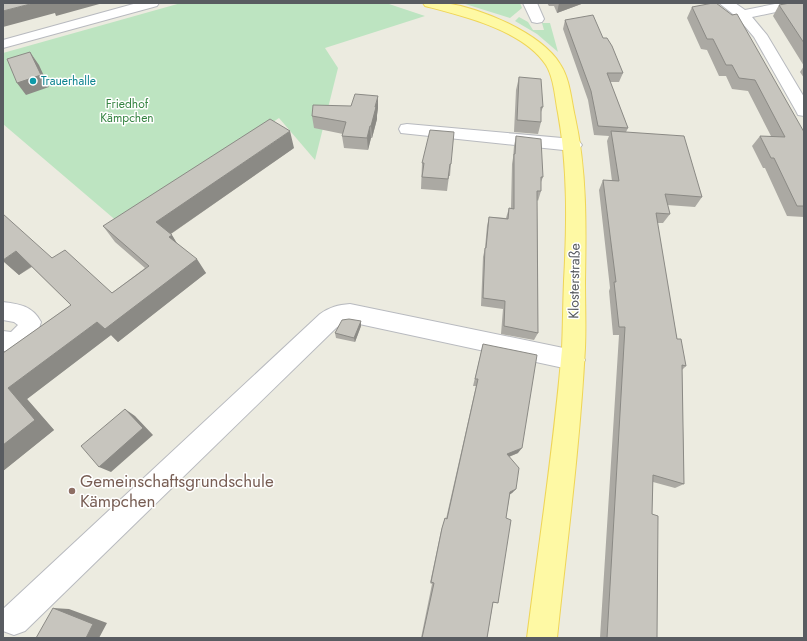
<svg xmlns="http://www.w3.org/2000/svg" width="807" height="641" viewBox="0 0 807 641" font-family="Jost,sans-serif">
  <rect width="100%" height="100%" fill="#ecebe0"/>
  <path fill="#bde4c1" d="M181 3H386L425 16 325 48 338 68 315 160 279 118 119 223 3 124V53Z
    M462 3H520L522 8 510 18Z
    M519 17 528 22 533 30H544L542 23H550L558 52 537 34 515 21Z"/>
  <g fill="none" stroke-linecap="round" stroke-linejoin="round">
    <defs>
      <path id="minor" d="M137 3H159L157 6 3 48V40Z
        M523 3H537L544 19 542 22 537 23 532 22Z
        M719 3H735L745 10 780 3H804V6L752 17 767 35 804 97V116L798 115 796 111 754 37 738 18Z
        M407 124 573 139 579 141 582 145 579 149 573 151 401 133 399 129 401 125Z
        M3 302C19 304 33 306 41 322 35 343 26 353 3 351V331L11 332 18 325 14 322 3 320Z
        M350 304 573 350 581 353 585 360 581 367 573 370 350 322 342 323 336 328 25 631 14 635 3 631V609L320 314C330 307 338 305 350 304Z"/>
      <path id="major" d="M423 3C430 3 438 2 445 3 481 8 541 33 560 64 570 79 571 99 575 117 587 171 586 227 585 282 585 304 586 326 585 348 580 445 567 542 557 638H527C539 542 554 446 562 349 563 327 563 304 564 281 567 225 568 168 558 113 555 98 554 78 546 65 523 30 463 16 425 6Z"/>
    </defs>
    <use href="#minor" stroke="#b8babf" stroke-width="2"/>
    <use href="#major" stroke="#efd557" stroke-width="2"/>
    <use href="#minor" fill="#fff" fill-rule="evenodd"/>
    <use href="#major" fill="#fef9a4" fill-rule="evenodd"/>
  </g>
  <path fill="#aba9a3" d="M547 3H584L557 13 554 6H549Z
    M804 3V66L773 16 779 5Z
    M692 7 804 132V217L787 216 765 168H763L752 146 760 136H771L748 91 732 89 726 76H719L707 50 701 49 687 18Z
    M565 20 603 38 623 73 619 82H610L628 128 626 132 702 197 695 207 667 205 670 214 663 223H657L677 339 686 366 682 370 684 484 675 488 653 482 652 514 657 638H600L619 335H613L609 291 610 288 599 190 603 180 612 181 607 141 609 136 594 135 588 100 563 29Z
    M804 66V78L800 72Z
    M519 77 543 107 541 112V122L538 134 514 132 516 90Z
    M378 96V108L377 115V119L372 138H371L368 150 344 148 342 136 343 134 314 128 312 116 351 106Z
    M516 136 543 177 541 182V191L538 201 537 200 538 333 534 340 501 334 503 309 481 306 483 257 485 248 487 226 489 217 506 218 509 208H511L512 164 513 158 514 146Z
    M294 148 171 234 176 242 206 273 118 342 111 335 27 399 54 430 3 471V353L71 305 32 267 19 275 3 261 52 258 112 293 145 268 115 242 103 226Z
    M422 163 451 164 450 176H449L447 191 421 189Z
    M361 321V326L355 342 336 338 335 333Z
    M483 344 518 453 509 457 516 489 512 493 510 494 506 518 498 603H493L487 638H421L432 584 430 583 441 531 445 518 446 519 476 386H473Z"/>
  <path fill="#8b8a85" d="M34 3H103L56 16 55 13 3 27V11Z
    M559 3H584L557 13Z
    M30 52 39 65 49 87 26 95 17 83Z
    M378 96V108L377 115V119L372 138 371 126Z
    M370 126 371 138 368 150 367 138Z
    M290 131 294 148 166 237 156 222Z
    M172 235 181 250 169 237Z
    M16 251 32 266 19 275 3 261V260Z
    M197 259 206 273 118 342 111 335 27 399 54 430 3 471V445L8 388 97 322Z
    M361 321V326L355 342 354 338Z
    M125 409 135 416 153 435 111 472 99 467Z
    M522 448 518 453 503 459 507 454Z
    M516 489 512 493 507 496 510 492Z
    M53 608 69 609 107 623 99 638H86Z"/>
  <path fill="#c7c5be" stroke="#8b8a85" d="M3 3H34L3 11Z
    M713 3H716L732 15 737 14 804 132V206H797L774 158H771L760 136 785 137 755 80 739 78 732 65H726L713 39H707L692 7Z
    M790 3H804V43L779 5Z
    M593 15 603 38H607L612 46 623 73H607L628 128 598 126 591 91 565 20Z
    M30 52 41 75 17 83 7 59Z
    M519 77 541 79 543 107H541V122L517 120Z
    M355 94 378 96 375 107H376L371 126H370L367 138 342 136 346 122 312 116 313 105 351 106Z
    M270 119 290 131 156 222 172 235 169 237 197 259 105 329 97 322 8 388 35 420 3 445V353L71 305 16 251 3 260V214L52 258 65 250 112 293 149 266 103 226Z
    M430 130 454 132 451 164H450L448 179 422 177 424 163H422Z
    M611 131 684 136 702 197 665 194 670 214 656 213 677 339H681L686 366 682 365 684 484 653 475 652 514 658 516 657 638H607L625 327H619L614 282H616L603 180 619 181Z
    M516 136 541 139 543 177H541V191H537L538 333 504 326 505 301 483 298 485 248H486L489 217 508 219 509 208 514 209V154H515Z
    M349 319 361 321 354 338 335 333 342 320Z
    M483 344 537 355 522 448 507 454 519 468 516 489 510 492 506 518 511 520 498 603 493 602 487 638H422L434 583 431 582 442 528 445 518 447 519 478 379H475Z
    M125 409 143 428 99 467 81 446Z
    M53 608 93 624 86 638H36Z"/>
  <circle fill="#0f9aa8" stroke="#fff" stroke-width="1.5" cx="33" cy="81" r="4"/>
  <circle fill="#8d6e63" stroke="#fff" stroke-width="1.5" cx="72" cy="491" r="4"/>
  <g text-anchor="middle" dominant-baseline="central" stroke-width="3" stroke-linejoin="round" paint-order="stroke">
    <g font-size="12" fill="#0d838f" stroke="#fff" text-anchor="start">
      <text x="41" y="81">Trauerhalle</text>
    </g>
    <g font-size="12" fill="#368442" stroke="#fff">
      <text x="127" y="104">Friedhof<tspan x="127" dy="14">Kämpchen</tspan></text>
    </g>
    <g font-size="14" fill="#595c61" stroke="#fff">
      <text transform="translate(574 281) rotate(-89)">Klosterstraße</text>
    </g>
    <g font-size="17" fill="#785e54" stroke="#fff" text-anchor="start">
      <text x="80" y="481">Gemeinschaftsgrundschule<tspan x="80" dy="20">Kämpchen</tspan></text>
    </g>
  </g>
  <rect width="807" height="641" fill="none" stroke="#595c61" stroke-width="8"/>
</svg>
